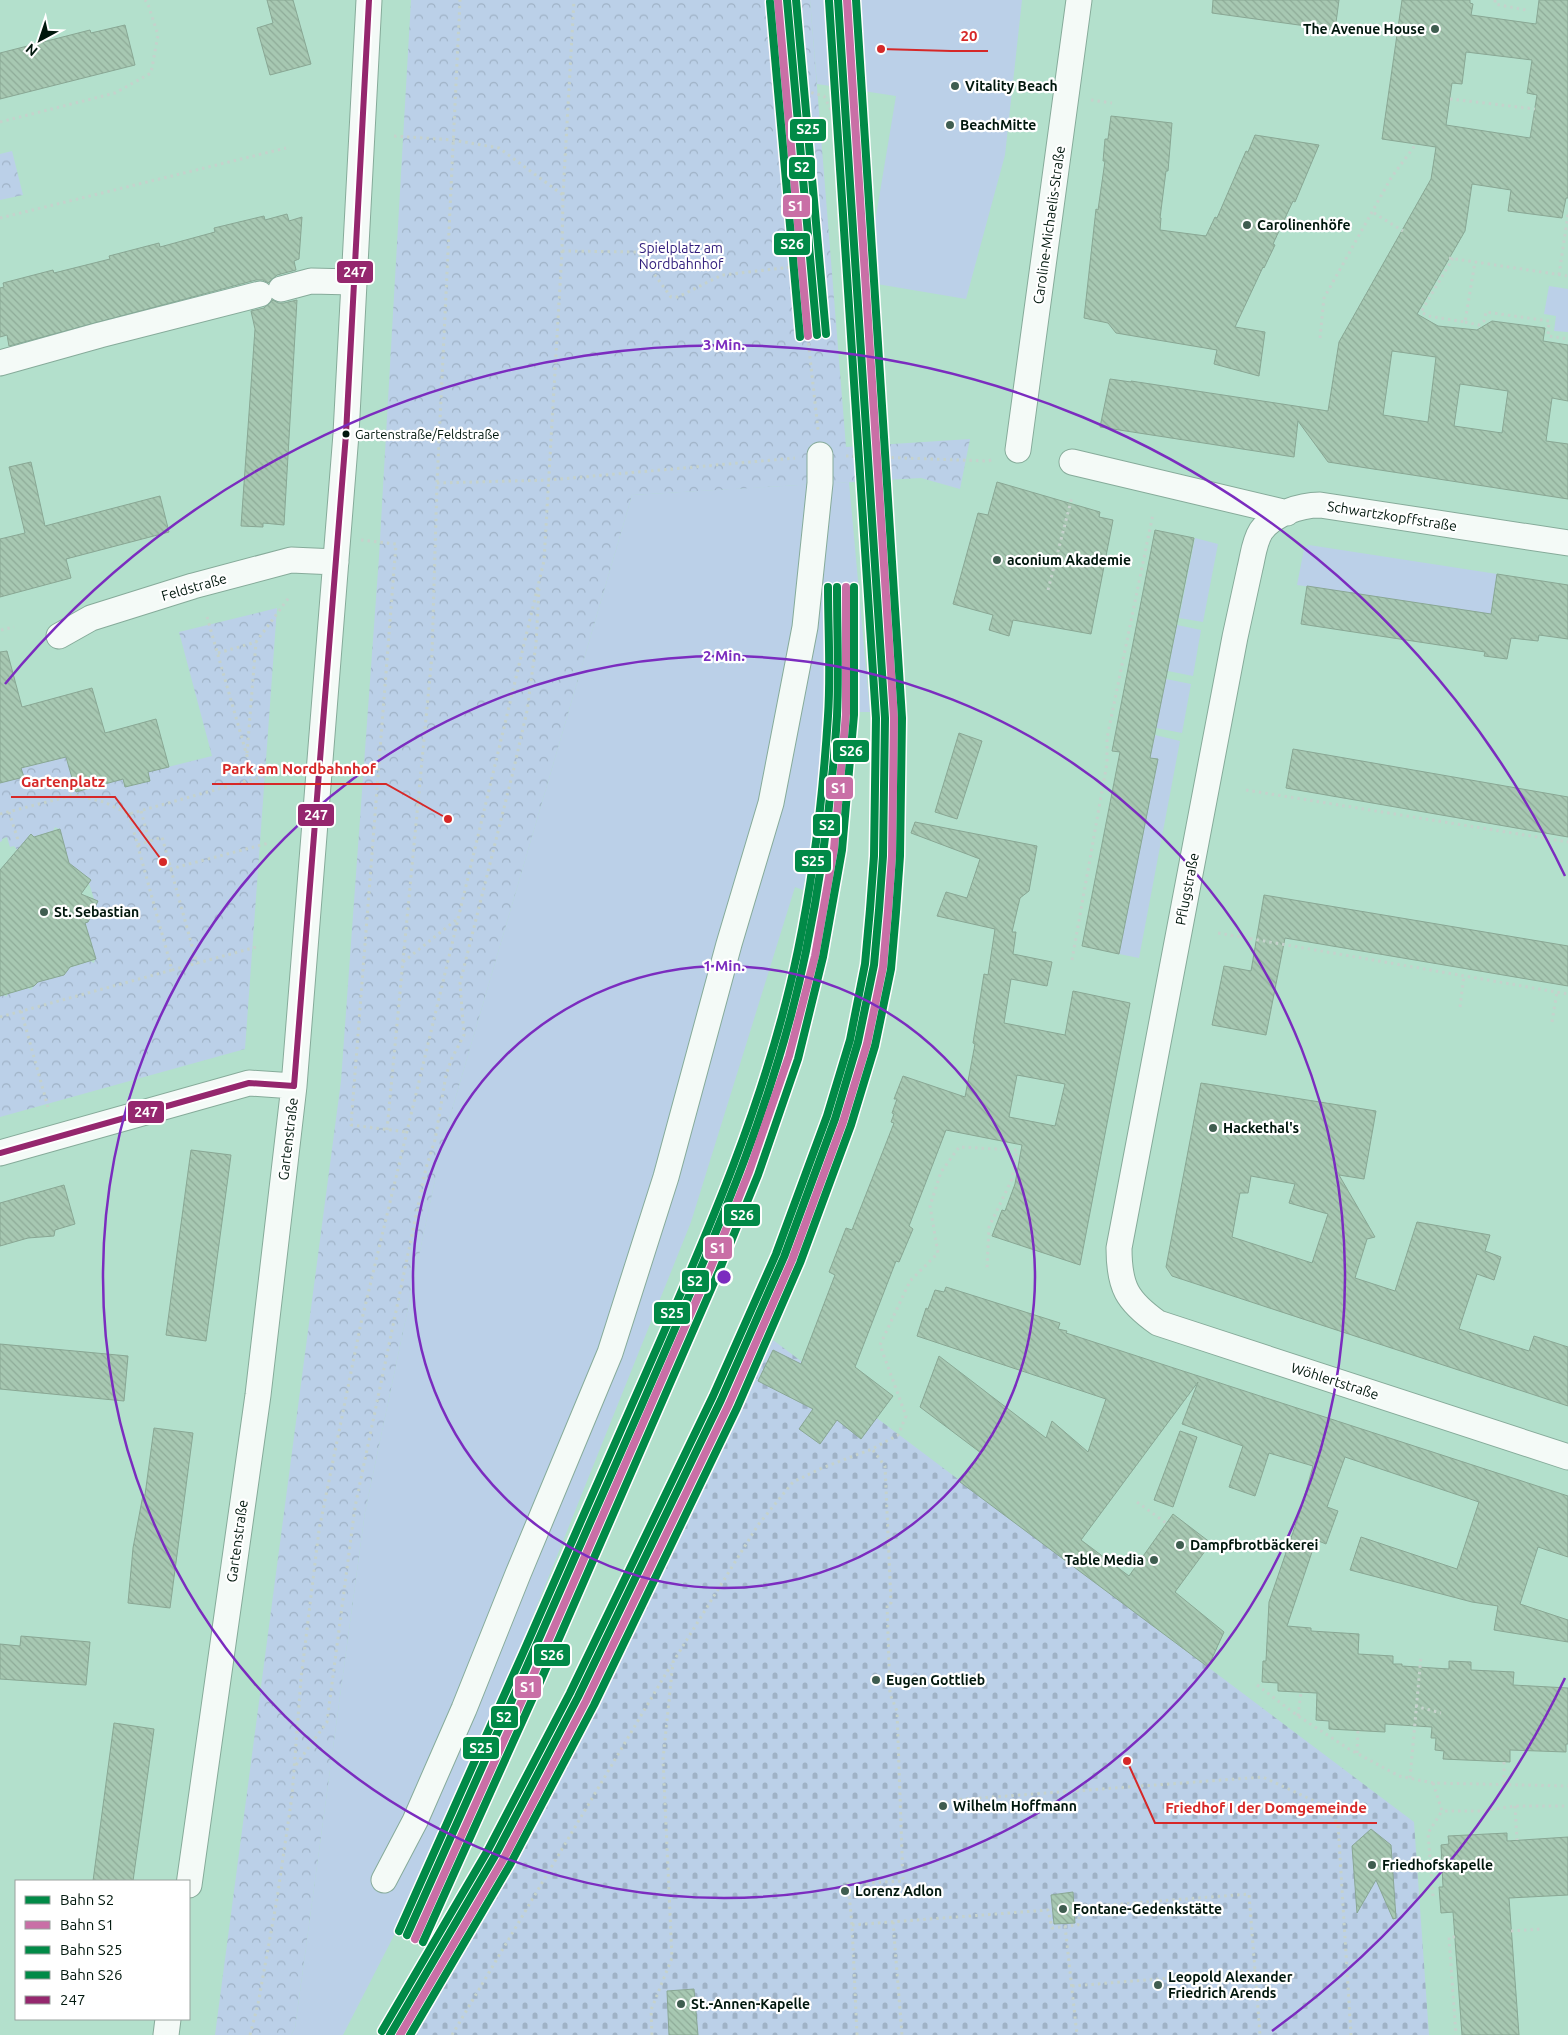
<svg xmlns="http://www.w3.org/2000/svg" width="1568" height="2035" viewBox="0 0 1568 2035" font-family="Ubuntu,sans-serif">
  <defs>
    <pattern id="cemetery-stones" width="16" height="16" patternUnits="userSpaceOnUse" patternTransform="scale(1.25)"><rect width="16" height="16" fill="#bbd0e8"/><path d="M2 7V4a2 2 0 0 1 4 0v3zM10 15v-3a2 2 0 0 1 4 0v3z" fill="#9fb2c6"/></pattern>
    <pattern id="park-crowns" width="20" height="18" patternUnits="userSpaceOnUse" patternTransform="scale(1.25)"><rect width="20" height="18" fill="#bbd0e8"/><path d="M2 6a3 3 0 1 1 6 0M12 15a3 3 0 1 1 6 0" fill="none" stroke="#9fb2c6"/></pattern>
    <pattern id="building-back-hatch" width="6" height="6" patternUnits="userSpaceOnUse" patternTransform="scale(1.25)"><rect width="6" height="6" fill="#a7c8b2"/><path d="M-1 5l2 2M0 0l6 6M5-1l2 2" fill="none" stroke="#8eab98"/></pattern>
  </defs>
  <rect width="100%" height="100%" fill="#b3e0cc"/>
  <path fill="#bbd0e8" d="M810 0H1022L1005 155 966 299 865 282 896 96 817 84Z
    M1549 286 1568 289V332L1554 331 1556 316 1544 314Z
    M849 482 870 712H847L835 848 811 846 803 890 795 887 691 1222 490 1723 428 1869 343 2035H291L295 2028 365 1512 444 1137 632 495Z
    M1195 538 1218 544 1203 622 1179 618Z
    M1309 545 1497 574 1491 614 1297 585 1304 549Z
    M1177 625 1201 630 1193 676 1168 671Z
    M1166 679 1191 684 1182 733 1156 728Z
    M1155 735 1180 741 1139 958 1119 954 1158 760 1150 758Z"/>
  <path fill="url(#cemetery-stones)" d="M773 1340 1414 1822 1429 2035H401C462 1936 521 1836 578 1734 649 1606 712 1473 773 1340Z"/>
  <path fill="url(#park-crowns)" d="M411 0H810L846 447 970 439 960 489 921 478 632 495 444 1137 365 1512 295 2028 291 2035H215L341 1081 379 557Z
    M12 151 23 195 0 200V154Z
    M277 608 245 1049 0 1117V990L6 997 8 994 28 988 31 990 33 987 30 981 90 961 94 963 95 960 92 957 89 946 92 945 91 941 87 942 84 931 87 926 82 923 94 899 89 883 91 880 88 877 85 880 65 861 57 832 59 829 55 827 53 831 34 837 30 834 28 837 31 840 18 851 14 846 10 847 7 837 2 839V841L0 842V783L24 777 21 768 66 757 123 779 125 787 150 781 148 772 212 756 179 632Z"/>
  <path fill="url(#building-back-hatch)" stroke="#89a794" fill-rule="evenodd" d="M267 0H293L311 64 270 75 257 28 273 23Z
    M1213 0H1339L1335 30 1212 13Z
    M1402 0H1470V3L1473 4 1471 15 1536 24 1539 0H1568V198H1566L1562 218 1508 211 1511 190 1472 184 1465 231 1417 314 1438 326 1477 330 1492 321 1545 328 1543 341 1568 345V401L1552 398 1546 441 1568 444V499L1328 462 1298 421 1294 457 1100 427 1110 379 1131 382V381L1328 411 1339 342 1431 179 1436 147 1382 139ZM1466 52 1532 60 1527 93 1537 95 1530 138 1446 125 1452 83 1462 84ZM1392 351 1436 357 1428 422 1383 415ZM1460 384 1508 391 1502 433 1454 426Z
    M125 25 135 65 0 99V53L90 30 91 33Z
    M1111 116 1172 123 1168 171H1166L1160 218H1161L1160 230 1206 236 1215 217 1217 218 1246 151 1248 152 1255 135 1319 145 1295 202 1293 201 1273 244 1275 245 1264 268 1263 267 1235 327 1265 332 1259 376 1214 364 1217 350 1116 333 1108 323 1084 318 1096 209 1098 210 1105 161H1103L1105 139H1108Z
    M287 214 289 221 302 217 299 259 294 261 296 270 277 275 268 283 263 280H256L9 346 7 335 0 337V288L4 287 3 283 53 270 54 273 110 259 109 256 159 243 160 247 215 232 214 228 264 216 265 220Z
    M273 300 278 303H284L297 300 284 525 263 523V527L241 526 255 329 251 311 264 308Z
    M31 462 45 526 160 496 169 532 66 559 71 578 0 597V539L25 533 9 467Z
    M997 482 1100 512 1099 517 1113 520 1091 634 1013 620 1009 636 989 630 993 615 953 604 978 513 988 515Z
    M1155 530 1194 538 1150 758 1158 759 1119 954 1082 946 1120 752 1112 751Z
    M1497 574 1568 585V639L1539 635 1538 641 1511 638 1507 659 1484 656 1485 652 1301 624 1307 586 1491 614Z
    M7 651 22 707 92 688 105 733 156 719 169 767 148 772 150 781 125 787 123 779 76 792 66 757 21 768 24 777 0 783V652Z
    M959 733 982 741 957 819 935 812Z
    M1293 749 1568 797V837L1286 788Z
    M915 822 1037 846 1029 891 1020 898 1012 932H1016L1013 954 1052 962 1047 986 1011 979 1004 1023 1065 1035 1073 991 1130 1003 1080 1265 992 1236 1002 1210 1005 1211 1015 1184 1022 1145 946 1130 909 1226 913 1229 899 1262 896 1261 855 1367 893 1396 861 1439 837 1420 820 1444 799 1429 813 1409 758 1381 773 1350 801 1364 835 1275 829 1272 846 1228 852 1230 894 1123 891 1122 894 1114 892 1113 897 1099H894L903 1076 965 1097 975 1044 973 1043 984 974 988 975 995 929 937 916 946 892 967 898 980 859 911 833ZM1017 1075 1065 1084 1055 1126 1009 1117Z
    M60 829 69 863 91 880 81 894 98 901 88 922 85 923 96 959 70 967 64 975 38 982 34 986 0 996V870L31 834 34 837Z
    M1264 895 1568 946V986L1285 938 1266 1035 1212 1025 1224 966 1251 971Z
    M1201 1083 1376 1111 1364 1179 1339 1175 1375 1237 1367 1239 1355 1278 1395 1291 1417 1222 1490 1235 1485 1251 1501 1257 1494 1280 1477 1274 1459 1329 1529 1351 1534 1336 1568 1347V1406L1172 1276 1166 1267ZM1251 1176 1295 1184 1289 1203 1328 1214 1312 1263 1232 1237 1240 1193H1248Z
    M191 1150 231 1155 206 1341 166 1335Z
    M64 1185 75 1224 55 1230 54 1236 28 1238 0 1246V1203Z
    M946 1287 1060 1323 1058 1329 1067 1331 1066 1333 1568 1496V1557L1538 1547 1520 1604 1568 1620V1642L1494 1630 1498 1606 1472 1602 1350 1570 1361 1537 1457 1569 1479 1502 1345 1457 1327 1507 1338 1511 1326 1544 1316 1540 1287 1626 1311 1628V1631L1359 1634 1358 1654 1393 1656V1664H1402V1666L1449 1669V1661L1471 1662V1670L1514 1672 1513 1685 1568 1688V1744H1566V1752L1510 1750V1762L1443 1759 1444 1751 1435 1750 1436 1738H1431L1432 1727 1385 1724V1732L1329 1729V1721L1316 1720 1317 1693 1278 1691V1683L1262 1682 1263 1661H1266L1269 1602 1301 1509 1313 1466 1269 1453 1255 1496 1229 1487 1243 1446 1182 1424 1198 1382 1081 1540 1129 1576 1173 1514 1211 1543 1175 1592 1224 1632 1208 1667 960 1482 981 1453 920 1407 939 1356 1046 1438 1052 1421 1088 1452 1106 1399 917 1336 926 1308 928 1309 935 1290 944 1292Z
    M0 1344 128 1356 124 1401 0 1389Z
    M154 1428 193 1433 170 1608 128 1603 133 1548 143 1495H145Z
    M1180 1431 1197 1437 1173 1507 1154 1500Z
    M21 1636 90 1642 86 1685 0 1679V1644L20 1646Z
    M114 1723 154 1729 133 1881H93Z
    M1371 1829 1391 1845 1396 1918 1393 1919 1376 1880 1357 1913 1352 1846Z
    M1507 1833V1841L1568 1837V1895L1509 1898 1519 2035H1462L1453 1912 1441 1913 1439 1887H1443L1441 1845 1449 1844 1448 1836Z
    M1073 1892 1075 1923 1054 1924 1051 1895Z
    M694 1989 698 2035H669L667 1991Z"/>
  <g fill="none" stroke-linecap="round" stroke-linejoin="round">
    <defs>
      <path id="minor" d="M281 289 311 281 353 282
        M0 363 100 335 260 294
        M1018 450 1079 0
        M1072 462 1287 513
        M1568 543 1320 505C1300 505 1273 514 1261 531 1254 542 1253 556 1250 568 1245 591 1240 614 1235 637L1119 1248C1119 1287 1127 1301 1158 1323L1568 1457
        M59 636 91 618 193 586 291 560 336 562
        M0 1153 249 1083 294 1086
        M384 1880 415 1821 464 1709 518 1574 610 1353 666 1177 729 944 771 803 805 627 820 483V455
        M189 1885 258 1395 294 1086 346 434 369 0
        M166 2035 168 2019"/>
    </defs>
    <use href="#minor" stroke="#86ab9a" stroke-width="27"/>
    <path stroke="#c5d2cc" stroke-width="3" stroke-dasharray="2.5 4" stroke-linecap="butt" d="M778 0 800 266 818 430
      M1495 0V4L1526 10
      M786 86 824 96 835 118 838 144
      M1450 99 1535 109
      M1091 100 1112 103
      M0 122 115 93 151 73 158 35 148 4 145 0
      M394 136 453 140 499 148 563 195
      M1374 213 1403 231
      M0 218 286 148
      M562 251 638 252 671 297H678L722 275 800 266
      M1449 258 1568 276
      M1453 258 1421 312 1428 316 1465 322 1475 262
      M1559 275 1568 214
      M1465 322 1479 325 1484 321 1486 312 1549 321 1548 336 1568 339
      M1320 338 1324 298 1391 178 1416 144
      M846 456 988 461 994 459
      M437 483 549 480 795 458
      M361 540 396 544 351 1125 407 1132
      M1048 590 1072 497
      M207 617 254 780
      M1 630 14 627
      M218 653 256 642 290 596
      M247 753 256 642
      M1246 790 1568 842
      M141 811 149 841
      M9 812 18 840
      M0 814 74 795 104 802 129 814 275 773
      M138 845 162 837 197 964
      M170 869 269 843
      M1218 933 1568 994
      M1072 960 1107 763V738L1153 514
      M403 962 456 920
      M172 970 260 946
      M1460 1007 1464 975
      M21 1011 48 1107
      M0 1017 172 970 129 814
      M1552 1022 1557 992
      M387 1130 432 655 437 483 460 0
      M1137 1502 1166 1523
      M1257 1685 1298 1716 1349 1749 1399 1776 1433 1783 1568 1786
      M1415 1706 1441 1713
      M1298 1716 1301 1692
      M1357 1753 1358 1730
      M1504 1762V1785
      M296 1765 327 1722 355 1507 426 1168 435 1140 446 1075 452 1058 464 1035 460 983 513 772 527 711 536 644 539 589
      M1410 1778 1421 1656
      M1433 1783 1442 1811H1481L1515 1806H1568
      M953 1800 1263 1777 1325 1806 1338 1824 1351 2035
      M1515 1806 1517 1840
      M1433 1896 1428 1833 1442 1811
      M893 1922 902 2035
      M852 1925 1048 1910 1052 1928 1078 1925 1081 1907 1249 1894 1260 2035
      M1065 1926 1077 2035
      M1511 1931 1540 1929
      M1455 1937H1449L1456 2035
      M1072 1986 1256 1971
      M250 2035 258 2004 277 1899 292 1796 301 1679 319 1530 361 1323 544 561 562 251 563 195 574 0
      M452 2035 671 1665
      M652 2035 651 2010 672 1958 663 1759 673 1662 758 1525 793 1482 822 1468 872 1449 898 1435 906 1416 880 1345 910 1281 938 1253 930 1206 941 1172 959 1147 1017 1150 1012 1179 989 1227 987 1268
      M857 2035 852 1925 848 1884 903 1881 897 1711 890 1694 887 1604 891 1603 885 1466 872 1449"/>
    <use href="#minor" stroke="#f4faf7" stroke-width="25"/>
    <defs>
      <path id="bus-1" d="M294 1086 346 434 369 0
        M0 1153 249 1083 294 1086"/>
    </defs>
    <use href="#bus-1" stroke="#fff" stroke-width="10"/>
    <use href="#bus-1" stroke="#95276e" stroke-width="6"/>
    <defs>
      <path id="rail-1" d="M787 0 817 335
        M407 1935C486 1760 563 1585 640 1409 704 1261 774 1111 806 951 822 874 832 795 837 716 839 674 837 630 837 587
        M390 2035 496 1854 578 1697 721 1400 784 1257 835 1119 858 1042 874 965 879 910 883 856 885 718 838 0"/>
      <path id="rail-2" d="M778 1 808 336
        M415 1939 532 1678 711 1267 749 1172 789 1056 815 956 834 849 846 714V587
        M400 2035 504 1858 586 1701 729 1404 792 1260 843 1122 867 1044 883 967 888 911 892 856 894 718 847 0"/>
      <path id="rail-3" d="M796 0 826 334
        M399 1931C477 1757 555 1582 631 1407 696 1259 765 1110 798 950 814 873 823 795 828 716 831 673 828 630 828 587
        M382 2031 488 1850 570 1693 713 1396 776 1254 827 1116 850 1040 865 964 870 909 874 856 876 718 829 1"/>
      <path id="rail-4" d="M770 2 800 337
        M423 1942 540 1682 719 1271 758 1175 798 1059 823 957 842 850 854 715V587
        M410 2035 511 1863 594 1705 737 1408 800 1263 851 1125 875 1046 891 969 896 912 900 856 902 718 856 0"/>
    </defs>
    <use href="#rail-1" stroke="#fff" stroke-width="11"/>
    <use href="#rail-2" stroke="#fff" stroke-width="11"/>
    <use href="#rail-3" stroke="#fff" stroke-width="11"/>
    <use href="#rail-4" stroke="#fff" stroke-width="11"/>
    <use href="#rail-1" stroke="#018a47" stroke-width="8"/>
    <use href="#rail-2" stroke="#c96fa6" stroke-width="8"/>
    <use href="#rail-3" stroke="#018a47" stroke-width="8"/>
    <use href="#rail-4" stroke="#018a47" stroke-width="8"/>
  </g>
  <g fill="none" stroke="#7b2cbf" stroke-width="2.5">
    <circle cx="724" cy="1277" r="311"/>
    <circle cx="724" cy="1277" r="621"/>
    <path d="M1565 1678A932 932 0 0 1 1272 2031M5 684A932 932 0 0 1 1565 876"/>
  </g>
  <g fill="#3f5d50" stroke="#fff" stroke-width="2">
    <circle cx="1435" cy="29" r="5"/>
    <circle cx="955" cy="86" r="5"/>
    <circle cx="950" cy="125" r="5"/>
    <circle cx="1247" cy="225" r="5"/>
    <circle cx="997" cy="560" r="5"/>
    <circle cx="44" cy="912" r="5"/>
    <circle cx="1213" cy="1128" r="5"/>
    <circle cx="1180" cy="1545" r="5"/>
    <circle cx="1154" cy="1560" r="5"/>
    <circle cx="876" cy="1680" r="5"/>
    <circle cx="943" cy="1806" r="5"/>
    <circle cx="1372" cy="1865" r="5"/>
    <circle cx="845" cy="1891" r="5"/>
    <circle cx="1063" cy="1909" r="5"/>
    <circle cx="1158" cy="1985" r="5"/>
    <circle cx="681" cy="2004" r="5"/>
  </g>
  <circle fill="#00170d" stroke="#fff" stroke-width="2" cx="346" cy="434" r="4.5"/>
  <g text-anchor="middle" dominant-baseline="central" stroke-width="4.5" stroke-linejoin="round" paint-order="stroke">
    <g font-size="13" fill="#00170d" stroke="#fff" text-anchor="start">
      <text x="355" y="434">Gartenstraße/Feldstraße</text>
    </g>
    <g font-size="14" font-weight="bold" fill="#00170d" stroke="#fff" text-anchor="start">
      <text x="1425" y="29" text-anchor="end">The Avenue House</text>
      <text x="965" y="86">Vitality Beach</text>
      <text x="960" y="125">BeachMitte</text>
      <text x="1257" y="225">Carolinenhöfe</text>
      <text x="1007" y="560">aconium Akademie</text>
      <text x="54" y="912">St. Sebastian</text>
      <text x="1223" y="1128">Hackethal's</text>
      <text x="1190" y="1545">Dampfbrotbäckerei</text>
      <text x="1144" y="1560" text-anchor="end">Table Media</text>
      <text x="886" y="1680">Eugen Gottlieb</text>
      <text x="953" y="1806">Wilhelm Hoffmann</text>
      <text x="1382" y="1865">Friedhofskapelle</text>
      <text x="855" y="1891">Lorenz Adlon</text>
      <text x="1073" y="1909">Fontane-Gedenkstätte</text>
      <text x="1168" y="1977">Leopold Alexander<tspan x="1168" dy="16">Friedrich Arends</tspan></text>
      <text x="691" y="2004">St.-Annen-Kapelle</text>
    </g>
    <g font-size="14" fill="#00170d" stroke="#fff">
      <text transform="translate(1049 225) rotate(-82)">Caroline-Michaelis-Straße</text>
      <text transform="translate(1392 516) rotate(9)">Schwartzkopffstraße</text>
      <text transform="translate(194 587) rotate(-16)">Feldstraße</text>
      <text transform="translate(1187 889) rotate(-79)">Pflugstraße</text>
      <text transform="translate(288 1139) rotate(-83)">Gartenstraße</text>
      <text transform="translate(1335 1381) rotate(18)">Wöhlertstraße</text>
      <text transform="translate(237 1541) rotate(-82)">Gartenstraße</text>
    </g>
    <g font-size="14" fill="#301d7b" stroke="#fff">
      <text x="681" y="248">Spielplatz am<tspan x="681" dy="16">Nordbahnhof</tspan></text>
    </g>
  </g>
  <circle cx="724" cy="1277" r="8" fill="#7b2cbf" stroke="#fff" stroke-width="2.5"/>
  <g font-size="15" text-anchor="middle" font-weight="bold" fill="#7b2cbf" stroke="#fff" stroke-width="4.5" stroke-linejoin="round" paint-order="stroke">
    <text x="724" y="350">3 Min.</text>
    <text x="724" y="661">2 Min.</text>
    <text x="724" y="971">1 Min.</text>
  </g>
  <path fill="none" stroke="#d62828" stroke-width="2" d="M881 49L951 51H988M448 819L386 784H212M163 862L115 797H11M1127 1761L1155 1823H1377"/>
  <g fill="#d62828" stroke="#fff" stroke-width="2">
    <circle cx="881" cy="49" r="5"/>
    <circle cx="448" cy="819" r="5"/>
    <circle cx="163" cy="862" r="5"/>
    <circle cx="1127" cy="1761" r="5"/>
  </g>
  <g font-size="15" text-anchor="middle" font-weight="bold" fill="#d62828" stroke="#fff" stroke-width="4.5" stroke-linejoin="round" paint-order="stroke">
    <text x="969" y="41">20</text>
    <text x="299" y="774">Park am Nordbahnhof</text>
    <text x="63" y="787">Gartenplatz</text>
    <text x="1266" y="1813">Friedhof I der Domgemeinde</text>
  </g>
  <g stroke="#fff" stroke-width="2">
    <rect x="789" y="118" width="38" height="24" rx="5" fill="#018a47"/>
    <rect x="788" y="156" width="28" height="24" rx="5" fill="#018a47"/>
    <rect x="782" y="194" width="29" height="24" rx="5" fill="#c96fa6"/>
    <rect x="773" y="232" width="38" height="24" rx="5" fill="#018a47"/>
    <rect x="336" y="260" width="38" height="24" rx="5" fill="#95276e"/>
    <rect x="832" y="739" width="38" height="24" rx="5" fill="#018a47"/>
    <rect x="825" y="776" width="29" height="24" rx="5" fill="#c96fa6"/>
    <rect x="297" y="803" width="38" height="24" rx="5" fill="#95276e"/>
    <rect x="812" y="813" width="29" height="24" rx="5" fill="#018a47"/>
    <rect x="794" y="849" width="38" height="24" rx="5" fill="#018a47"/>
    <rect x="127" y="1100" width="38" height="24" rx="5" fill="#95276e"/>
    <rect x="723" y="1203" width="38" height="24" rx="5" fill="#018a47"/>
    <rect x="704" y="1236" width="29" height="24" rx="5" fill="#c96fa6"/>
    <rect x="681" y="1269" width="29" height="24" rx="5" fill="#018a47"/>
    <rect x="653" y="1301" width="38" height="24" rx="5" fill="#018a47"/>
    <rect x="533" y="1643" width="38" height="24" rx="5" fill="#018a47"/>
    <rect x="514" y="1675" width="28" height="24" rx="5" fill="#c96fa6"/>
    <rect x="490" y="1705" width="29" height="24" rx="5" fill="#018a47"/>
    <rect x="462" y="1736" width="38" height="24" rx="5" fill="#018a47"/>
  </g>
  <g font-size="14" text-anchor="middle" font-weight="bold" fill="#fff">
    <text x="808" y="134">S25</text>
    <text x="802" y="172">S2</text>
    <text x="796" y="211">S1</text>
    <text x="792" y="249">S26</text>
    <text x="355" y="277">247</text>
    <text x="851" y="756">S26</text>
    <text x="839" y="793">S1</text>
    <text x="316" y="820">247</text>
    <text x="827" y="830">S2</text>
    <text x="813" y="866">S25</text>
    <text x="146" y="1117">247</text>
    <text x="742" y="1220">S26</text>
    <text x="718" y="1253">S1</text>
    <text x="695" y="1286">S2</text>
    <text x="672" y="1318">S25</text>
    <text x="552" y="1660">S26</text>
    <text x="528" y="1692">S1</text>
    <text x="504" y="1722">S2</text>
    <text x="481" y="1753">S25</text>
  </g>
  <rect x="15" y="1880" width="175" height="140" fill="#ffffff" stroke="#99a29e"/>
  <rect x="25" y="1896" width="25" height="8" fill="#018a47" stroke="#99a29e"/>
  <text x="60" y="1905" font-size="15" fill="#00170d">Bahn S2</text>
  <rect x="25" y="1921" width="25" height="8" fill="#c96fa6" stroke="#99a29e"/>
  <text x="60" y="1930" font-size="15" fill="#00170d">Bahn S1</text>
  <rect x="25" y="1946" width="25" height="8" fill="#018a47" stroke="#99a29e"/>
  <text x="60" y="1955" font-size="15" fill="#00170d">Bahn S25</text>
  <rect x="25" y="1971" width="25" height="8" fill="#018a47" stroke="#99a29e"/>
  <text x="60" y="1980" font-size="15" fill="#00170d">Bahn S26</text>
  <rect x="25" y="1996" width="25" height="8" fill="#95276e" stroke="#99a29e"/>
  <text x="60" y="2005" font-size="15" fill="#00170d">247</text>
  <g transform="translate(40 40) rotate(220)" stroke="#ffffff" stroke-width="4" paint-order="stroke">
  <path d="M0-4L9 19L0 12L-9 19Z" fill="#00170d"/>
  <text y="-8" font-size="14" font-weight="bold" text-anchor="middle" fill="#00170d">N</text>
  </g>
</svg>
